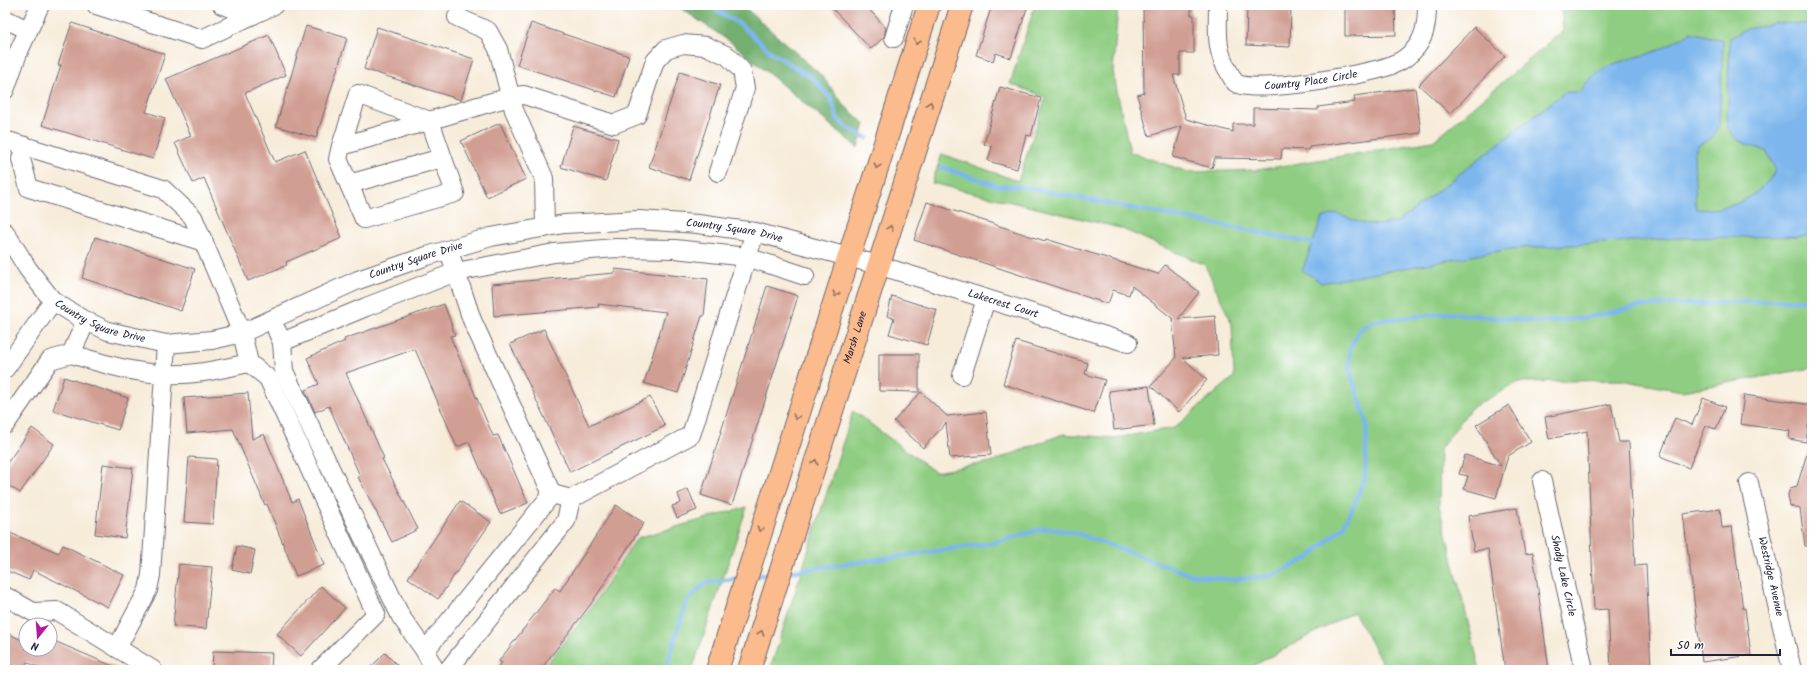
<svg xmlns="http://www.w3.org/2000/svg" width="1817" height="675" viewBox="0 0 1817 675" font-family="Kalam,sans-serif">
  <rect width="100%" height="100%" fill="#fff"/>
  <filter id="ink" filterUnits="userSpaceOnUse"><feTurbulence type="fractalNoise" baseFrequency=".025" numOctaves="2"/><feDisplacementMap in="SourceGraphic" scale="8" xChannelSelector="R" yChannelSelector="G"/><feConvolveMatrix kernelMatrix="1 2 1 2 8 2 1 2 1" color-interpolation-filters="sRGB"/></filter>
  <filter id="wash" filterUnits="userSpaceOnUse"><feTurbulence type="fractalNoise" baseFrequency=".012" numOctaves="4" result="noise"/><feDisplacementMap in="SourceGraphic" scale="16" xChannelSelector="R" yChannelSelector="G"/><feGaussianBlur stdDeviation="0.9" result="paint"/><feColorMatrix in="noise" values="0 0 0 0 0 0 0 0 0 0 0 0 0 0 0 0 0 1.4 0 .05"/><feComposite in="paint" operator="in"/></filter>
  <g filter="url(#wash)">
    <rect width="100%" height="100%" fill="#f7ecda"/>
    <path fill="#8fcd82" stroke="#58785e" d="M1035 5H1118L1113 72 1130 152 1188 172 1257 170 1433 141 1563 31 1561 5H1812V368L1682 391 1621 380 1519 382 1471 408 1440 449 1439 506 1480 670H1386L1354 612 1245 670H770L853 411 935 472 991 462 1063 434 1115 438 1174 428 1234 377 1232 324 1205 265 1120 228 932 183 942 154 1018 181 1046 97 1010 84Z
      M747 507 692 670H542L590 609 637 538Z"/>
    <path fill="#73b070" stroke="#4a6956" d="M676 5H742L821 75 845 106 865 124 858 148 732 43Z"/>
    <path fill="#7bb6ed" stroke="#4e6c94" d="M1775 23 1812 24V236L1681 238 1511 249 1321 283 1312 276 1302 271 1322 218 1337 213C1358 223 1377 229 1399 221L1565 92H1581C1598 60 1629 62 1659 50 1670 45 1681 38 1691 32L1723 40 1719 125 1713 137 1699 145 1694 153 1696 209C1722 210 1744 205 1763 186 1769 180 1773 176 1775 169L1766 151C1747 144 1737 144 1727 126L1730 38 1747 29Z"/>
    <g fill="none" stroke-linecap="round" stroke-linejoin="round">
      <path stroke="#7bb6ed" stroke-width="4.5" d="M709 5 741 25 772 53 814 79 832 100 837 118 846 127 867 138
        M941 167 998 186H1018L1318 244
        M788 572 993 543 1046 528 1076 533 1189 574 1230 580 1271 576 1308 558 1343 527 1354 505 1365 477 1367 424 1349 367 1350 348 1359 330 1374 321 1448 313 1543 322 1584 318 1641 306 1790 300 1812 301
        M754 576 773 574
        M666 670 686 602 705 583 739 578"/>
    </g>
    <g id="blocks">
      <path fill="#d19e93" d="M829 5H865L886 28 884 37 871 49Z
        M992 5H1028L1011 58 996 53 993 61 976 55Z
        M1143 5H1191V15H1194V53H1180V75H1173L1186 119 1233 132V124H1253V108L1318 110V107L1355 102 1354 96 1415 88 1421 133 1309 147V150L1282 149 1281 159 1215 158 1212 168 1173 157 1182 126 1149 136 1137 95 1144 93Z
        M1247 5H1291L1290 47 1246 45Z
        M1345 5H1395L1396 35 1345 36Z
        M72 23 165 54 146 112 165 118 153 159 42 125 61 65H58Z
        M531 23 629 56 616 97 517 65Z
        M306 26 347 38 316 138 276 126Z
        M377 27 474 59 461 100 364 69Z
        M1474 27 1505 56 1450 114 1419 85Z
        M269 35 286 75 245 93 275 162 305 150 342 238 286 262 287 265 248 281 204 178 193 183 175 143 191 136 166 79Z
        M680 72 720 85 689 180 649 167Z
        M1000 87 1041 98 1031 136 1026 135 1017 169 988 161 992 147 984 144Z
        M500 123 526 179 487 197 461 141Z
        M573 126 618 139 606 181 561 167Z
        M927 202 1045 241 1046 239 1158 274 1165 265 1199 292 1178 319 1215 316 1218 355 1183 358 1207 380 1179 412 1151 386 1176 358 1172 319H1173L1132 286 1129 295 1113 290 1108 304 914 240Z
        M95 237 195 269 181 311 82 278Z
        M615 269 708 279 704 316H702L678 393 644 383 666 312 598 304 599 307 494 316 492 284 615 273Z
        M767 286 798 296 732 505 701 495Z
        M892 296 937 310 927 345 889 334 894 318 887 316Z
        M444 304 455 335 450 336 493 436 498 435 528 503 500 514 469 442 457 447 415 349 346 373 384 458 382 459 418 529 392 542 358 477 360 476 329 406 315 412 305 390 319 384 307 358 345 341 344 339Z
        M544 329 589 426 650 397 665 426 570 472 510 344Z
        M1016 341 1088 363 1085 374 1105 380 1094 413 1003 384Z
        M879 354H919V392L879 391Z
        M64 377 128 398 118 430 53 410Z
        M1149 386 1154 425 1114 430 1109 391Z
        M921 392 947 416 986 412 991 455 950 458 946 423 923 448 894 421Z
        M248 393 252 439 264 434 292 502 298 499 324 565 296 576 267 504 265 505 233 429 187 433 184 398Z
        M1744 395 1811 405 1806 442 1789 439 1790 431 1740 424Z
        M1703 398 1725 407 1716 429 1706 426 1689 468 1660 456 1675 418 1692 425Z
        M1611 404 1619 442H1629L1635 566 1646 565 1651 669 1611 670 1608 609 1594 610 1587 431 1549 439 1545 417Z
        M1509 405 1531 442 1508 456 1496 498 1464 489 1468 476 1459 474 1465 455 1501 466 1476 425Z
        M32 428 54 444 20 493 5 483V466Z
        M1809 447 1812 448V545L1805 546 1800 509 1790 506 1788 495 1790 488 1797 486Z
        M189 457 217 459 213 524 184 522Z
        M103 464 133 468 125 538 95 534Z
        M688 489 697 510 677 518 672 506 681 503 678 494Z
        M460 501 491 522 438 599 408 578Z
        M616 505 644 523 591 604 540 670H493L502 663 499 661 555 588 560 591Z
        M1517 508 1525 554 1533 553 1549 670H1505L1488 549 1474 551 1468 516Z
        M1720 509 1722 528 1732 527 1743 609 1745 608 1751 655 1702 662 1683 514Z
        M5 531 59 553 63 545 124 575 108 607 33 570 29 580 5 570Z
        M237 546 255 550 250 574 232 570Z
        M179 564 212 567 206 629 173 626Z
        M321 586 345 608 301 656 277 634Z
        M5 632 26 642V649H50L52 640 122 670H44L27 662 23 670 5 662Z
        M213 651 272 653 271 670H212Z
        M385 653 402 670H368Z"/>
    </g>
  </g>
  <g filter="url(#ink)">
    <use href="#blocks" fill-opacity="0" stroke="#6d6973" stroke-width="1"/>
    <g fill="none" stroke-linecap="round" stroke-linejoin="round">
      <defs>
        <g id="minor">
          <path d="M96 5 202 39 274 5"/>
          <path d="M222 5 253 15"/>
          <path id="s1" d="M1218 5C1218 30 1215 51 1229 72 1231 75 1233 81 1236 83 1252 95 1374 74 1394 64 1400 62 1407 57 1412 52 1425 40 1427 23 1427 5"/>
          <path d="M457 17 488 31 498 49 514 110 544 178 545 228"/>
          <path d="M5 19 28 30"/>
          <path d="M894 38 904 5"/>
          <path d="M5 90 18 53 40 5"/>
          <path d="M5 140 163 189 193 217 242 333 249 363 268 378 376 614 320 670"/>
          <path d="M25 146 21 159 29 188 204 242"/>
          <path d="M341 146 338 159 364 219 455 193 430 121 358 94 341 146C381 135 422 123 462 111 483 105 503 97 524 95L614 124 637 115 655 61 666 49 683 44 706 46 728 56 742 71 745 88 718 172"/>
          <path d="M349 184 442 158"/>
          <path id="s2" d="M5 232 28 269 53 301 82 319 108 331 166 344 212 340 242 333 358 280 427 256 491 237 564 224 639 220 698 224 755 232 878 265 1128 343"/>
          <path d="M452 260 472 320 552 494"/>
          <path d="M277 331 282 342 284 371 401 617 425 651 435 670"/>
          <path d="M282 342 366 307 456 272 554 253 616 248 675 249 747 257 805 276"/>
          <path d="M71 354C101 363 132 373 164 374 192 376 221 369 249 363"/>
          <path d="M5 369 53 301"/>
          <path d="M962 375 986 299"/>
          <path d="M5 425 50 360 71 354 86 321"/>
          <path id="s3" d="M1542 481 1584 670"/>
          <path id="s4" d="M1749 483 1792 670"/>
          <path d="M5 596 33 612 57 611 153 670"/>
          <path d="M117 648 148 590 151 575 166 344"/>
          <path d="M425 651 552 494 571 499 691 435 755 232"/>
          <path d="M448 670 566 521 571 499"/>
        </g>
        <g id="major">
          <path d="M717 670 929 5"/>
          <path id="s5" d="M749 670 962 5"/>
        </g>
      </defs>
      <use href="#minor" stroke="#6d6973" stroke-width="20"/>
      <use href="#major" stroke="#6d6973" stroke-width="24"/>
      <use href="#minor" stroke="#fff" stroke-width="18"/>
      <use href="#major" stroke="#fbbb8d" stroke-width="22"/>
    </g>
    <defs><path id="oneway-chevron" d="M-2-3.5L2.5 0L-2 3.5" fill="none" stroke-width="1.6" stroke-linecap="round" stroke-linejoin="round"/></defs>
    <g stroke="#8e6e64">
      <use href="#oneway-chevron" transform="translate(917 42) rotate(108)"/>
      <use href="#oneway-chevron" transform="translate(930 104) rotate(-72)"/>
      <use href="#oneway-chevron" transform="translate(877 166) rotate(108)"/>
      <use href="#oneway-chevron" transform="translate(890 228) rotate(-72)"/>
      <use href="#oneway-chevron" transform="translate(836 294) rotate(108)"/>
      <use href="#oneway-chevron" transform="translate(796 417) rotate(108)"/>
      <use href="#oneway-chevron" transform="translate(815 462) rotate(-72)"/>
      <use href="#oneway-chevron" transform="translate(760 529) rotate(107)"/>
      <use href="#oneway-chevron" transform="translate(761 633) rotate(-72)"/>
    </g>
  </g>
  <g text-anchor="middle" dominant-baseline="central" stroke-width="3" stroke-linejoin="round" paint-order="stroke">
    <g font-size="11" fill="#22223b" stroke="#fff">
      <text stroke="none"><textPath href="#s1" startOffset="158">Country Place Circle</textPath></text>
      <text stroke="none"><textPath href="#s2" startOffset="796">Country Square Drive</textPath></text>
      <text stroke="none"><textPath href="#s2" startOffset="472">Country Square Drive</textPath></text>
      <text stroke="none"><textPath href="#s2" startOffset="1075">Lakecrest Court</textPath></text>
      <text stroke="none"><textPath href="#s2" startOffset="136">Country Square Drive</textPath></text>
      <text stroke="none"><textPath href="#s5" startOffset="349">Marsh Lane</textPath></text>
      <text stroke="none"><textPath href="#s3" startOffset="97">Shady Lake Circle</textPath></text>
      <text stroke="none"><textPath href="#s4" startOffset="96">Westridge Avenue</textPath></text>
    </g>
  </g>
  <rect width="1817" height="675" fill="none" stroke="#fff" stroke-width="20"/>
  <g transform="translate(38 637) rotate(197)"><circle r="19" fill="#ffffff" stroke="#a7a7b1"/>
  <path d="M0-3L7 15L0 10L-7 15Z" fill="#b5179e"/>
  <text y="-6" font-size="11" font-weight="bold" text-anchor="middle" fill="#22223b">N</text>
  </g>
  <path d="M1671 649v6h109v-6" fill="none" stroke="#22223b" stroke-width="2"/>
  <text x="1677" y="649" font-size="12" fill="#22223b" stroke="#ffffff" stroke-width="3" paint-order="stroke">50 m</text>
</svg>
